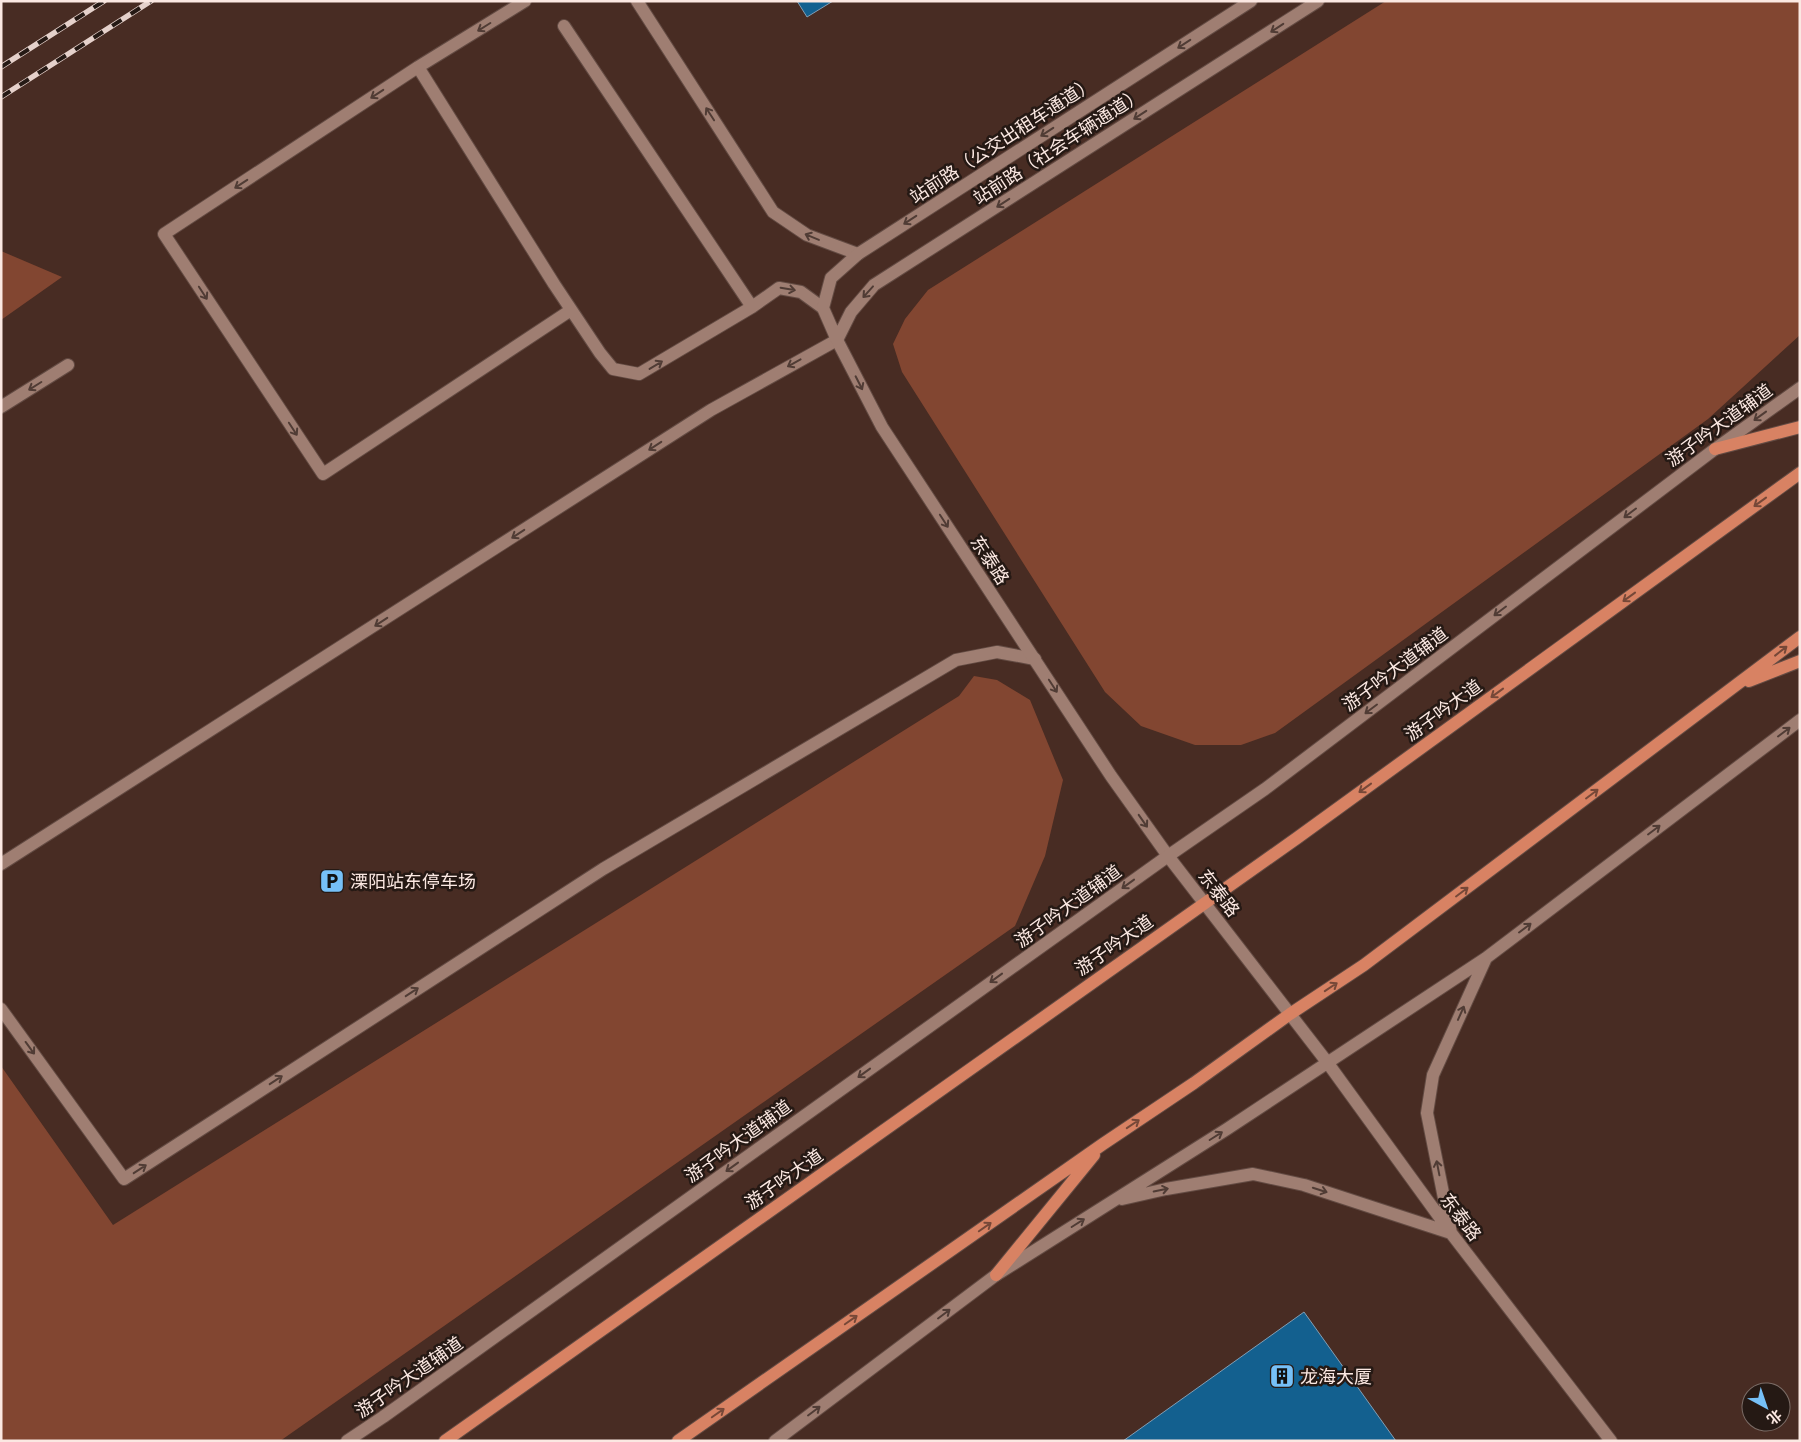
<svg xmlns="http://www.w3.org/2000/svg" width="1801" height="1442" viewBox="0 0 1801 1442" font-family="Merriweather,'Noto Sans SC',serif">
  <rect width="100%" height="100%" fill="#482c23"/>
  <path fill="#824631" d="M1386 1H1800V335L1708 419 1275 733 1241 745H1195L1141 726 1105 692 902 372 893 344 905 319 928 290Z
    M1 251 62 277 1 320Z
    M974 676 997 680 1030 700 1063 780 1045 856 1015 926 280 1441H1V1066L113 1225 959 696Z"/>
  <path fill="#13608f" stroke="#829eb4" d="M797 1H833L807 17Z
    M1304 1312 1396 1441H1123Z"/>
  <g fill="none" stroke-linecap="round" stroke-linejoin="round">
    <defs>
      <path id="lane" d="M525 1 418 67 164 234 323 474 571 310
        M637 1 773 212 807 235 858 254
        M564 26 752 307
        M418 67 554 284 600 353 613 369 639 374 752 307 779 288 801 292 823 308
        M1 407 68 365
        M1 864 711 410 837 340
        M1 1009 124 1179 603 869 956 660 997 652 1035 659"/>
      <path id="street" d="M837 340 851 312 874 285 1318 1
        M1168 856 1111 776 882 427 837 340 823 308 831 278 858 254 1251 1"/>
      <path id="secondary" d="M1168 856 1327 1062 1451 1233 1611 1441
        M1122 1199 1166 1189 1253 1174 1304 1185 1451 1233 1427 1113 1433 1075 1486 958
        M347 1441 383 1417 1168 856 1265 789 1715 449 1800 388
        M775 1441 996 1275 1227 1129 1486 958 1800 720"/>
      <path id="primary" d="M1715 449 1800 427
        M1749 681 1800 661
        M996 1275 1094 1155
        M445 1441 1297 838 1800 473
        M678 1441 1103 1144 1194 1083 1290 1014 1364 965 1800 637"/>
    </defs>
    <use href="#lane" stroke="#634b43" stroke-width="14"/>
    <use href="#street" stroke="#634b43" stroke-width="14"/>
    <use href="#secondary" stroke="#634b43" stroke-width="14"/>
    <use href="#primary" stroke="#634b43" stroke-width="14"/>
    <use href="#lane" stroke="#9f7e72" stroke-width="12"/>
    <use href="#street" stroke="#9f7e72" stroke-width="12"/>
    <use href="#secondary" stroke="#9f7e72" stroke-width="12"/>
    <use href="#primary" stroke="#d88263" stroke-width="12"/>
    <defs>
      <path id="rail" d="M1 67 104 1
        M1 97 151 1"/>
    </defs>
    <use href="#rail" stroke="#e5d1cb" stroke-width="5.5"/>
    <use href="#rail" stroke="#251914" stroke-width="4" stroke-dasharray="11" stroke-linecap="butt"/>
  </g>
  <defs><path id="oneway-shaft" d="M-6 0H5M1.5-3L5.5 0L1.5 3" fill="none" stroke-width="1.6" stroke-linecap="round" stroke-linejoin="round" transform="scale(1.25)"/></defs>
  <g stroke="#503c35">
    <use href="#oneway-shaft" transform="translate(484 27) rotate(148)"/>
    <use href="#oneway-shaft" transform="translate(1277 28) rotate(147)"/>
    <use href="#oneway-shaft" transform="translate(1184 44) rotate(147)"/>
    <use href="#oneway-shaft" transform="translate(377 94) rotate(147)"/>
    <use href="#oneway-shaft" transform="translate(710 114) rotate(-123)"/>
    <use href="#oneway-shaft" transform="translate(1140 115) rotate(147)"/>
    <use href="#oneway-shaft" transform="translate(1047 132) rotate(147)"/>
    <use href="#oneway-shaft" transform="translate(241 184) rotate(147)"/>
    <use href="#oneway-shaft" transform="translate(1003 203) rotate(147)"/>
    <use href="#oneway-shaft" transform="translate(910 220) rotate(147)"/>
    <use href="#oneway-shaft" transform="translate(812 237) rotate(-157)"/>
    <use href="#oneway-shaft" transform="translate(788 289) rotate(10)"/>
    <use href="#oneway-shaft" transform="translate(868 292) rotate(132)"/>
    <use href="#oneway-shaft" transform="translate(203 293) rotate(57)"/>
    <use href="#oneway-shaft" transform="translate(794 363) rotate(151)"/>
    <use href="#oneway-shaft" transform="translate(656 365) rotate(-31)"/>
    <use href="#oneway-shaft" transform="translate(859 383) rotate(63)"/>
    <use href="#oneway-shaft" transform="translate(35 386) rotate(148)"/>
    <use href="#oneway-shaft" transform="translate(1760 416) rotate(144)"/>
    <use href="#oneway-shaft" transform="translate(293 429) rotate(57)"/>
    <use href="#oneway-shaft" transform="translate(655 446) rotate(147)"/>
    <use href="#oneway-shaft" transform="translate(1630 513) rotate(143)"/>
    <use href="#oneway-shaft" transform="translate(944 521) rotate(57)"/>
    <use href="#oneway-shaft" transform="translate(518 534) rotate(147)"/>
    <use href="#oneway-shaft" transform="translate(1500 611) rotate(143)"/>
    <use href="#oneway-shaft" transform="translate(381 622) rotate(147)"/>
    <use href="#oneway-shaft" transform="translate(1053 686) rotate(57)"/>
    <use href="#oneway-shaft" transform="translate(1371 709) rotate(143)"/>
    <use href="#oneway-shaft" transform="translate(1784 732) rotate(-37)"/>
    <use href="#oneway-shaft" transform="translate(1143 821) rotate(55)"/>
    <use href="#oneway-shaft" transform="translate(1654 830) rotate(-37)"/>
    <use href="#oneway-shaft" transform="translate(1128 884) rotate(144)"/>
    <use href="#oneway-shaft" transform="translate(1525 928) rotate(-37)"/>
    <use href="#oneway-shaft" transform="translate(996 978) rotate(144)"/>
    <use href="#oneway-shaft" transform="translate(412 992) rotate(-33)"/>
    <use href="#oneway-shaft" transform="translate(1461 1013) rotate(-66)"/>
    <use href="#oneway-shaft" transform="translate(30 1048) rotate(54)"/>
    <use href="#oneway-shaft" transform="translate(864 1073) rotate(144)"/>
    <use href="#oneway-shaft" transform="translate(276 1080) rotate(-33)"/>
    <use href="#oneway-shaft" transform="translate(1216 1136) rotate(-32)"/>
    <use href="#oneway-shaft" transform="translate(732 1167) rotate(144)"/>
    <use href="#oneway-shaft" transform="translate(1438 1168) rotate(-101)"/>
    <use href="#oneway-shaft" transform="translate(140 1169) rotate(-33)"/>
    <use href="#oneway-shaft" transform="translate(1161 1190) rotate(-12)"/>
    <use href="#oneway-shaft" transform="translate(1320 1190) rotate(18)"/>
    <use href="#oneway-shaft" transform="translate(1078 1223) rotate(-32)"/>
    <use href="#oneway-shaft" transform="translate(944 1314) rotate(-37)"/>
    <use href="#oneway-shaft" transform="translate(814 1411) rotate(-37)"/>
  </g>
  <g stroke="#764838">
    <use href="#oneway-shaft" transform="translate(1760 502) rotate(144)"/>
    <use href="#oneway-shaft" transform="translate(1629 597) rotate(144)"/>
    <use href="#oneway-shaft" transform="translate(1781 651) rotate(-38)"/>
    <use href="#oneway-shaft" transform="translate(1497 693) rotate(144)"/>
    <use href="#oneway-shaft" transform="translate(1365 788) rotate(144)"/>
    <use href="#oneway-shaft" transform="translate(1592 794) rotate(-37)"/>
    <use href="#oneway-shaft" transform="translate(1462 892) rotate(-37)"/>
    <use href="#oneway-shaft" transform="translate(1331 987) rotate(-34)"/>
    <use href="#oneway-shaft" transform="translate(1133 1124) rotate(-34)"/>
    <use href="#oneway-shaft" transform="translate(985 1227) rotate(-35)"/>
    <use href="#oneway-shaft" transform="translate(851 1320) rotate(-35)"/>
    <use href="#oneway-shaft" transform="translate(718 1413) rotate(-35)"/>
  </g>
  <defs>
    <symbol id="parking-square" viewBox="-11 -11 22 22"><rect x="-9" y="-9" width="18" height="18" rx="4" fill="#76c0f7" stroke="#251914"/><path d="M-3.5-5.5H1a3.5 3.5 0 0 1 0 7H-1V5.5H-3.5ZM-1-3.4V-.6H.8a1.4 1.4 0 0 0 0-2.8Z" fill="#111"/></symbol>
    <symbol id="building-square" viewBox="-11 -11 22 22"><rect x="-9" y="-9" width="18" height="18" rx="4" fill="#76c0f7" stroke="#251914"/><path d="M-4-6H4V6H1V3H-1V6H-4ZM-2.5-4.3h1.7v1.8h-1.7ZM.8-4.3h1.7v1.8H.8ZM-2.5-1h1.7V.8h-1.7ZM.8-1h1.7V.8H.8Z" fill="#111"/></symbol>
  </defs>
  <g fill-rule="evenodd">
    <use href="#parking-square" x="318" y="867" width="28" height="28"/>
    <use href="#building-square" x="1268" y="1362" width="28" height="28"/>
  </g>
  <g text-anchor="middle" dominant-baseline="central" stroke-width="5" stroke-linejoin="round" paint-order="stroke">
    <g font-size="18" fill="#fbe8e2" stroke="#251914">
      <text transform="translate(1002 140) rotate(-33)">站前路（公交出租车通道）</text>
      <text transform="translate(1058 146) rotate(-33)">站前路（社会车辆通道）</text>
      <text transform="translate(1719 425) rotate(-36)">游子吟大道辅道</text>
      <text transform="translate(990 560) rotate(57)">东泰路</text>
      <text transform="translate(1395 669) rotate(-37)">游子吟大道辅道</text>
      <text transform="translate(1443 710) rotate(-36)">游子吟大道</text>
      <text transform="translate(1219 893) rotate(52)">东泰路</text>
      <text transform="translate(1068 906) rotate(-36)">游子吟大道辅道</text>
      <text transform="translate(1114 945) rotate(-35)">游子吟大道</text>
      <text transform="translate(738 1141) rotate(-36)">游子吟大道辅道</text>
      <text transform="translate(784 1179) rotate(-35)">游子吟大道</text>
      <text transform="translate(1461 1217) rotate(53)">东泰路</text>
      <text transform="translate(409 1377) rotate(-35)">游子吟大道辅道</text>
    </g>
    <g font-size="18" fill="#fbe8e2" stroke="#251914" text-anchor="start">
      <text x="350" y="881">溧阳站东停车场</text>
      <text x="1300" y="1376">龙海大厦</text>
    </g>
  </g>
  <rect width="1801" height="1442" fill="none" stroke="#fbe8e2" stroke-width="5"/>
  <g transform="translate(1766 1407) rotate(140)"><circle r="24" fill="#251914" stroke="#7b6c66"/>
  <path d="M0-4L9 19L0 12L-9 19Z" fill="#76c0f7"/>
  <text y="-8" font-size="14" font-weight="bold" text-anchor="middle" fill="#fbe8e2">北</text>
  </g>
</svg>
